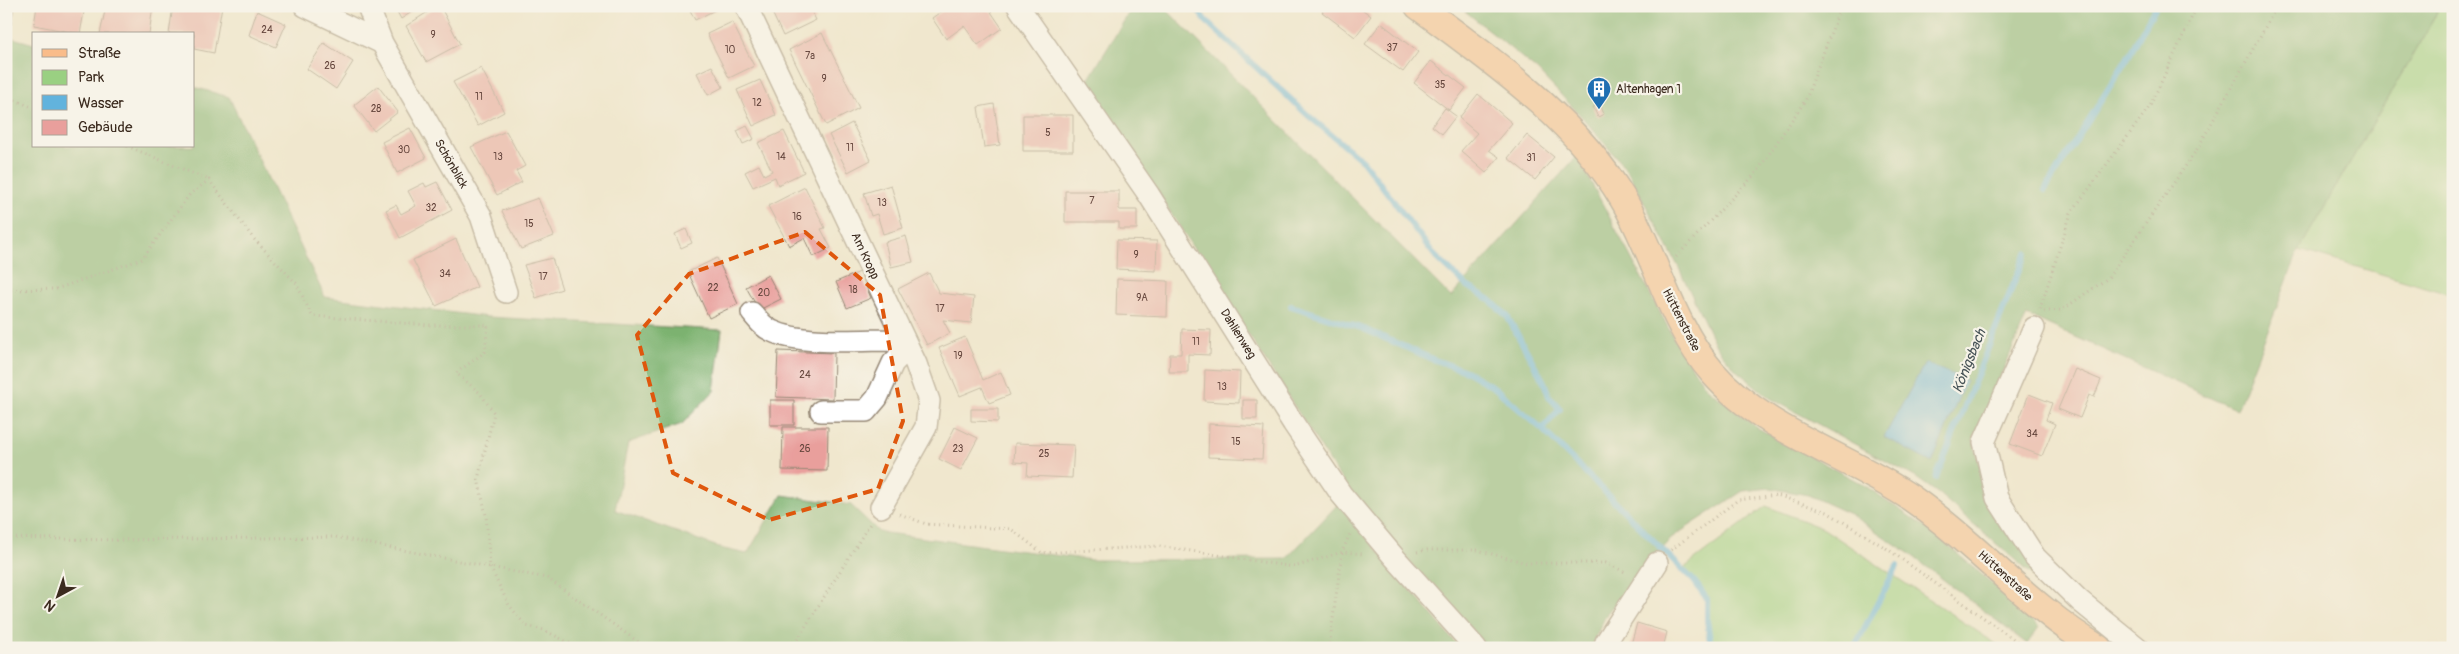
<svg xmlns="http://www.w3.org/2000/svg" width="2459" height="654" viewBox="0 0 2459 654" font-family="Pangolin,sans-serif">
  <rect width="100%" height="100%" fill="#f7f3e8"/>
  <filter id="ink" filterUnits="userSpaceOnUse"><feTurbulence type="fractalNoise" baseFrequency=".02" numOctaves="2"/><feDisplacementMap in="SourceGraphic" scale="10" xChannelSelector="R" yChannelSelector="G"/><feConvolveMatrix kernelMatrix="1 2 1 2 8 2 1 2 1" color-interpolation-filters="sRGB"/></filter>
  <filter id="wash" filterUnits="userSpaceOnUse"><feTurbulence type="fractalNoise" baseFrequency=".0096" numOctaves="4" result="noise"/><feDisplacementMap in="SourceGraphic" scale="20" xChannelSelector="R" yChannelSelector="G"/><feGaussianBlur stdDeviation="1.12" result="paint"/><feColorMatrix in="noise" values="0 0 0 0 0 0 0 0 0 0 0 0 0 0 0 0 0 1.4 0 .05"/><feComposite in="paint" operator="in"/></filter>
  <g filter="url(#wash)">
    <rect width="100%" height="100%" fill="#f0e7ce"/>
    <path fill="#9ad082" stroke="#6a7d50" d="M2441 6H2453V295L2299 250Z
      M1766 506 1824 529 2002 648H1711L1707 620V599L1684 568Z"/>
    <path fill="#7bb270" stroke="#5b6e47" d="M1133 6H1163L1451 297 1577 156 1679 348 1706 387 1756 427 1864 485 1931 531 2009 598 2039 627 2027 644 1910 554 1850 514 1808 495 1770 488 1743 491 1671 538 1607 613 1590 648H1486L1355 501 1087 82Z
      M1459 6H2441L2299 250 2237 410 2027 315 1973 440 1989 500 2047 582 2044 585 1939 494 1915 477 1770 398 1736 370 1716 346 1677 264 1627 170 1583 118 1537 70Z
      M6 36 34 44V146H194V87L229 97 325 297 488 317 722 330 714 391 682 424 628 443 615 510 724 549 747 554 782 495 851 505 879 532 1092 560 1286 559 1338 504 1460 648H6Z"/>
    <path fill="#62b3dd" stroke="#4e6e7e" d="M1925 363 1966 380 1932 463 1884 437Z"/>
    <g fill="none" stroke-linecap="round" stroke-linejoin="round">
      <path stroke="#62b3dd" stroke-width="6" d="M1195 6 1205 20 1310 117 1363 161 1436 257 1467 286 1489 299 1507 316 1544 382 1549 396 1560 409 1542 429
        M2045 190 2127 59 2156 6
        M1291 306 1364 329 1432 359 1466 371 1495 388 1542 429 1694 581 1707 599V620L1711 648
        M1936 478 2026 253
        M1854 648 1897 566"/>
    </g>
    <g id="blocks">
      <path fill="#e99f9c" d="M6 6H14L11 25 6 24Z
        M37 6H85L80 34 34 25Z
        M106 6H153L149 34H100Z
        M173 6H222L214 53 194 49V34H169Z
        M394 6H421L401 19Z
        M437 6H440L460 44 426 62 406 26Z
        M688 6H723L695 20Z
        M769 6H809L816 20 783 36Z
        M949 6H987L1002 28 978 45 964 26 946 39 932 18Z
        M1327 6H1358L1371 16 1355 37 1322 12Z
        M257 11 286 24 276 47 249 35Z
        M732 22 754 66 729 78 707 34Z
        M1381 23 1418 52 1403 72 1365 44Z
        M822 33 859 108 826 125 789 50Z
        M324 43 353 62 336 89 307 69Z
        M1431 61 1466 88 1449 110 1414 83Z
        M712 66 723 87 708 95 697 73Z
        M481 68 504 112 478 126 453 82Z
        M760 80 776 115 753 126 737 90Z
        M378 86 398 112 374 131 354 105Z
        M1478 94 1512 123 1489 150 1499 157 1486 173 1461 151 1477 133 1459 118Z
        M994 104 1000 145 984 147 978 107Z
        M1600 104 1604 114 1598 117 1593 107Z
        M1445 108 1456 116 1442 134 1432 126Z
        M1023 115H1073V151H1023Z
        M852 123 871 160 848 172 829 135Z
        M747 126 754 139 743 144 737 131Z
        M410 128 426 158 397 173 382 142Z
        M506 131 525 166 516 171 522 182 497 195 471 147Z
        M784 131 804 172 778 185 775 177 753 187 745 172 759 165 764 175 772 171 758 143Z
        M1527 135 1554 157 1535 180 1508 158Z
        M437 182 452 210 400 238 386 210 396 205 401 214 416 206 408 191 424 183 426 187Z
        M891 185 903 228 883 234 877 214 871 216 864 193Z
        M805 187 825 228 821 229 831 248 813 257 804 238 789 246 768 206Z
        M1065 191H1119V210H1137V229H1119V222H1065Z
        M538 198 554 236 521 249 502 211Z
        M686 229 692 243 681 248 675 234Z
        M906 236 913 262 891 267 885 242Z
        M456 239 477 287 436 306 413 260Z
        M1117 240 1157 241 1156 271 1116 269Z
        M552 258 562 289 536 298 524 265Z
        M717 258 738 304 709 318 688 272Z
        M860 272 871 298 847 308 836 282Z
        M929 273 939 293 974 297 971 323 943 320 950 333 927 345 898 289Z
        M768 275 781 299 759 310 746 287Z
        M1117 279 1168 281 1167 317 1116 315Z
        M1182 329 1211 330 1210 355 1188 354V372H1169L1170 354H1181Z
        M965 337 983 380 1001 372 1010 395 989 403 982 387 960 396 939 348Z
        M778 351 834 353 833 399 776 397Z
        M2075 369 2101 380 2094 397 2089 395 2080 418 2058 409Z
        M1205 370 1240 372 1239 403 1204 401Z
        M2029 394 2052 403 2046 420 2055 424 2042 456 2010 444Z
        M770 400H794V425H770Z
        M1243 400H1257V419H1243Z
        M971 409H998V422L971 421Z
        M1209 424 1264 427 1262 459 1208 457Z
        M783 427H828L827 471 782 470Z
        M955 427 978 438 961 470 939 459Z
        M1015 443 1074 445 1072 478 1027 476 1028 463 1014 462Z
        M1637 623 1667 632 1663 648H1630Z"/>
    </g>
  </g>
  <g filter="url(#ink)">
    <use href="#blocks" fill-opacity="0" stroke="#968876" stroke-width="1"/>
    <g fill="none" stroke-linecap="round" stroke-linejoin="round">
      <defs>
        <path id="minor" d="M305 6 382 43
          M368 6 382 43 481 216 506 292
          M746 6 916 364 929 401 926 427 881 507
          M1018 6 1149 195 1293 423 1341 494 1394 557 1476 648
          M752 313C758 320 763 327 772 331 803 346 869 339 904 340
          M2034 328 1984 442 1997 498 2035 557 2080 601 2138 648
          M821 411H866L877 398 893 363 908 348
          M1604 648 1606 642 1657 563"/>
        <path id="major" d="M1418 6C1493 62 1574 117 1623 199 1656 255 1670 324 1713 373 1763 431 1849 456 1911 498 1977 544 2029 607 2098 648"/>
      </defs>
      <use href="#minor" stroke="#968876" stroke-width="24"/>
      <use href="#major" stroke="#968876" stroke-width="29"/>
      <path stroke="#968876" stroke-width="3" stroke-dasharray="1 4" stroke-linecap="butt" d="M6 96 34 108
        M127 146 209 180
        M1676 257 1757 172 1806 99 1841 6
        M6 290 56 289 142 259 190 194 209 180 254 239 296 283 312 316 428 325H488L485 352 456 373 480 393 494 413 478 479 486 515 490 567 509 605 526 626 544 630 579 648
        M2040 309 2071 213 2150 106 2197 6
        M2044 311 2062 310 2108 278 2196 151 2277 6
        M900 514 926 524 1011 529 1042 553 1159 546 1294 567 1342 552 1364 554
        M6 538 114 540 335 537 547 578 647 648
        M1671 550 1738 500 1777 495 1827 512 1886 548 2026 648
        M1417 552 1427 550H1477L1527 563H1606L1627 573
        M792 648 871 522
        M1329 648 1342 552 1350 534"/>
      <use href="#minor" stroke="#fff" stroke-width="21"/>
      <use href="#major" stroke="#f9bc8a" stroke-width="26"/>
    </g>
  </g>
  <path d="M0 0H2459V654H0ZM805 232 880 295 903 421 878 489 769 520 673 473 637 335 689 274Z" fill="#f0e7ce" fill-opacity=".55" fill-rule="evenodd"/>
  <path fill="none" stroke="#df570d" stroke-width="4" stroke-dasharray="10 6" stroke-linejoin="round" d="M805 232 880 295 903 421 878 489 769 520 673 473 637 335 689 274Z"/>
  <defs>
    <symbol id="building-pin" viewBox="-11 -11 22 30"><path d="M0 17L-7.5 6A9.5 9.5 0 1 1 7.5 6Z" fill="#1f6fb2" stroke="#f7f3e8"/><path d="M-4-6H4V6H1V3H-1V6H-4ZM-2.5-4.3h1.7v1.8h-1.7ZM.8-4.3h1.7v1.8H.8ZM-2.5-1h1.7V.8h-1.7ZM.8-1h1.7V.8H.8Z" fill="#fff"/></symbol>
  </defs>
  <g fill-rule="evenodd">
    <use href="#building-pin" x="1585" y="75" width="28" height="38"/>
  </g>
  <g text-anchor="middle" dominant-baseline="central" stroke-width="4.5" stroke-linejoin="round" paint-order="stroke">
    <g font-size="10" fill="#66473e">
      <text x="267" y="30">24</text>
      <text x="433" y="35">9</text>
      <text x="1392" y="48">37</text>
      <text x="730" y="50">10</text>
      <text x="810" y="56">7a</text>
      <text x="330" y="66">26</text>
      <text x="824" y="79">9</text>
      <text x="1440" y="85">35</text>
      <text x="479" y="97">11</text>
      <text x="757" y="103">12</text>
      <text x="376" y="109">28</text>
      <text x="1048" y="133">5</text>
      <text x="850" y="148">11</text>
      <text x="404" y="150">30</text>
      <text x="498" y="157">13</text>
      <text x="781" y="157">14</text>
      <text x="1531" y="158">31</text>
      <text x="1092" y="201">7</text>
      <text x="882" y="203">13</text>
      <text x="431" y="208">32</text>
      <text x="797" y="217">16</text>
      <text x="529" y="224">15</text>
      <text x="1136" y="255">9</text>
      <text x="445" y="274">34</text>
      <text x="543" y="277">17</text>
      <text x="713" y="288">22</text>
      <text x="853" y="290">18</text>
      <text x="764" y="293">20</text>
      <text x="1142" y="298">9A</text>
      <text x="940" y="309">17</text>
      <text x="1196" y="342">11</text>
      <text x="958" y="356">19</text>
      <text x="805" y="375">24</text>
      <text x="1222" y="387">13</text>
      <text x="2032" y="434">34</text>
      <text x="1236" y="442">15</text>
      <text x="805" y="449">26</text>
      <text x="958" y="449">23</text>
      <text x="1044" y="454">25</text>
    </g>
    <g font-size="12" fill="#3b2a1e" stroke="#f7f3e8" text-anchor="start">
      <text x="1616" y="89">Altenhagen 1</text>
    </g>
    <g font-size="12" fill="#3b2a1e" stroke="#f7f3e8">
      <text transform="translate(451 164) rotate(60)">Schönblick</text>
      <text transform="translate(865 256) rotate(65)">Am Kropp</text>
      <text transform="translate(1681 320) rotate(63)">Hüttenstraße</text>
      <text transform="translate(1238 334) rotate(58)">Dahlienweg</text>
      <text transform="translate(2005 576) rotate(42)">Hüttenstraße</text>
    </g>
    <g font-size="14" font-style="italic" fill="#475357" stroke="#f7f3e8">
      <text transform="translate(1969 361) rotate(-68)">Königsbach</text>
    </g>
  </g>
  <rect width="2459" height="654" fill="none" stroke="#f7f3e8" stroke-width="25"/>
  <rect x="32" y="32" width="162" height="115" fill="#f7f3e8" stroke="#aca397"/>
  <rect x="42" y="49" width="25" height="8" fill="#f9bc8a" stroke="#aca397"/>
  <text x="78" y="58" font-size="15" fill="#3b2a1e">Straße</text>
  <rect x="42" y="70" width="25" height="15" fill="#9ad082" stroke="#aca397"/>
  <text x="78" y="82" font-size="15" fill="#3b2a1e">Park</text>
  <rect x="42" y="95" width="25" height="15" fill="#62b3dd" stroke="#aca397"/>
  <text x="78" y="108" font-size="15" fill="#3b2a1e">Wasser</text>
  <rect x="42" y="120" width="25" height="15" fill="#e99f9c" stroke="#aca397"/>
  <text x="78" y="132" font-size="15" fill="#3b2a1e">Gebäude</text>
  <g transform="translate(58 596) rotate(220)" stroke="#f7f3e8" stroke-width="4" paint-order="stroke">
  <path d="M0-4L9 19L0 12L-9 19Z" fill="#3b2a1e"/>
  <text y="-8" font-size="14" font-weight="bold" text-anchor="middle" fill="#3b2a1e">N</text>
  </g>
</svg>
